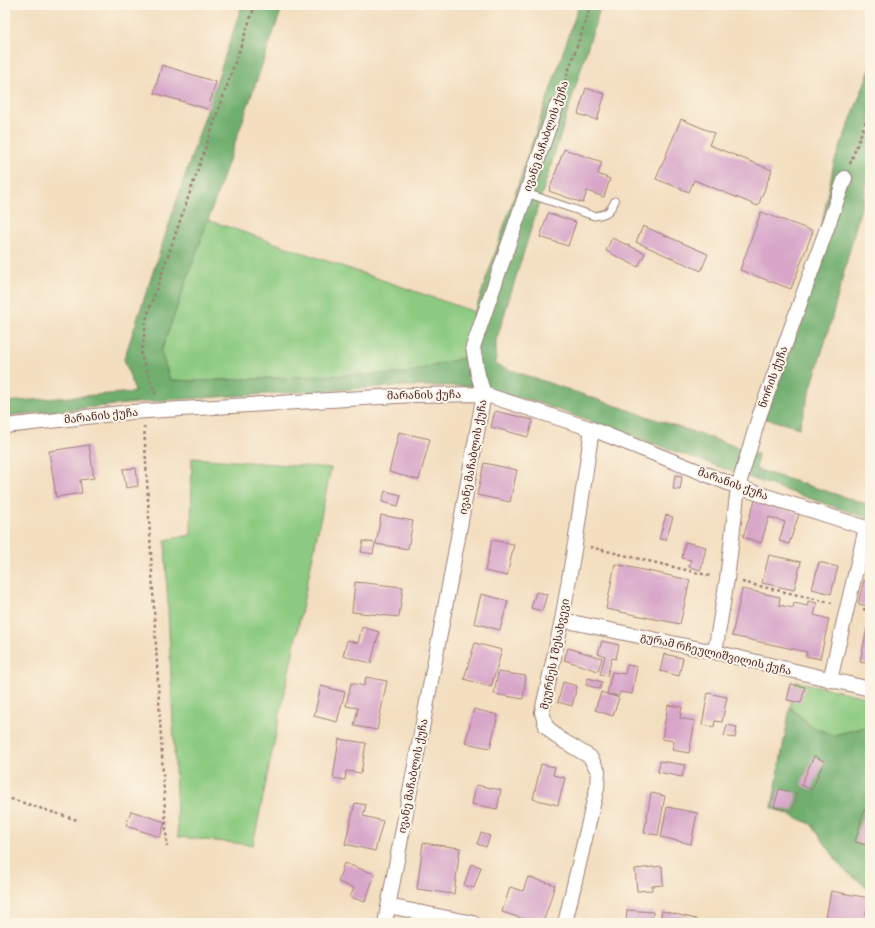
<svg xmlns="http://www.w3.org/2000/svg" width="875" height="928" viewBox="0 0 875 928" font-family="'IM FELL Great Primer','Noto Serif Georgian',serif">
  <rect width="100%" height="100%" fill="#fcf5e5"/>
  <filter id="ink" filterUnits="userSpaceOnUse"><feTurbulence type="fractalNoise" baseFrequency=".025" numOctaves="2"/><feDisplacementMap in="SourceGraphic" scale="8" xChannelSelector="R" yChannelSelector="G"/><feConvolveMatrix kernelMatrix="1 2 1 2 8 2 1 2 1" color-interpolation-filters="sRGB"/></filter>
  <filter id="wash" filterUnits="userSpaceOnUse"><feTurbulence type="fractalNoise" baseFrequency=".012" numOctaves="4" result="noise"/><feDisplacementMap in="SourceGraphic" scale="16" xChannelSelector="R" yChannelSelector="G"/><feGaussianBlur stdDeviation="0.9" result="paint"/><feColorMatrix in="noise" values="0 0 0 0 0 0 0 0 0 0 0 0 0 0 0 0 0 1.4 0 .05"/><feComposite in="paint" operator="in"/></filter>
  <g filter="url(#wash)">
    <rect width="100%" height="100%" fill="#f3dec0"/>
    <path fill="#8bca80" stroke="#6a7456" d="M208 220 475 312 463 358 407 373 197 381 170 380 161 352Z
      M192 458 331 468 253 845 178 837 165 540 191 535Z
      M796 681 870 698V726L834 735 812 727 790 707Z"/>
    <path fill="#70ae6e" stroke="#5d664c" d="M242 5H283L208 220 161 352 170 380 197 381 407 373 463 358 475 312 579 5H601L496 341V365L758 454 756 469 870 505V519L773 486 533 401 471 386H402L166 400 5 416V402L135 392 124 359Z
      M870 69V173L830 325 799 428 764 418 803 319 834 163Z
      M790 707 812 727 834 735 870 726V890L843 869 811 824 772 808Z"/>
    <g id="blocks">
      <path fill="#d7a6c9" d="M162 65 216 82 208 109 154 93Z
        M586 88 605 94 597 120 578 114Z
        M681 119 714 133 709 145 772 170 758 206 694 180 689 192 656 179Z
        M564 149 602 162 598 174 610 179 604 197 587 191 583 203 549 191Z
        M761 212 813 231 791 289 740 270Z
        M548 213 576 222 568 246 540 237Z
        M643 226 708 254 701 271 636 242Z
        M612 238 645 253 638 267 606 251Z
        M495 411 533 420 528 437 491 427Z
        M399 432 430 439 419 480 389 472Z
        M89 445 94 478 80 480 82 493 56 497 49 451Z
        M484 463 517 470 510 502 477 495Z
        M136 468 138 486 126 488 123 469Z
        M675 475 682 476 680 490 673 489Z
        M385 491 401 495 398 506 382 502Z
        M755 500 799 514 789 544 779 541 785 522 769 517 761 543 743 537Z
        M381 515 413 521 408 549 376 544Z
        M666 515 673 517 666 540 659 539Z
        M492 540 514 544 507 576 485 571Z
        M363 541 375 543 373 554 361 552Z
        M685 542 706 547 701 570 689 567 691 560 682 558Z
        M769 555 801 562 794 590 762 583Z
        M819 562 838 567 831 594 812 589Z
        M615 564 690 580 680 624 606 609Z
        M864 580 870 581V598L868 606 858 604Z
        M355 582 403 587 399 617 352 612Z
        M742 589 780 597 779 605 793 608 794 603 807 606 808 601 817 603 814 615 829 619 820 659 806 656 807 652 732 636Z
        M536 592 547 594 542 611 531 608Z
        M481 594 508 601 500 630 474 623Z
        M869 619H870V664L860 662Z
        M362 627 379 632 371 663 343 656 347 640 358 643Z
        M602 641 619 645 616 659 612 658 607 676 600 674 605 656 598 654Z
        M475 643 502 650 491 687 464 679Z
        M568 648 602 658 598 671 564 660Z
        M664 654 683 658 679 676 660 671Z
        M627 665 637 667 632 694 620 692 619 696 607 694 612 672 625 674Z
        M498 672 526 676 523 699 494 694Z
        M366 677 387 681 377 730 354 726 358 708 346 706 351 683 364 686Z
        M588 678 602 682 600 689 586 685Z
        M563 682 577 686 572 706 558 702Z
        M791 684 805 687 801 703 787 700Z
        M321 686 345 692 337 722 314 716Z
        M601 692 619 698 613 716 595 710Z
        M708 693 727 697 722 722 715 721 714 727 702 725Z
        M668 705 682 707 680 718 695 721 689 753 672 750 674 741 662 739Z
        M474 709 498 715 490 748 465 743Z
        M727 725 737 727 735 738 724 736Z
        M339 739 366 743 361 773 346 771 345 780 333 778Z
        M814 756 824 761 812 790 801 785Z
        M660 761 685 765 682 777 658 772Z
        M541 764 555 767 553 775 565 778 558 805 533 799Z
        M476 785 501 790 497 809 472 804Z
        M779 789 797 793 793 811 774 807Z
        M651 793 665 796 658 835 644 833Z
        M355 803 366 805 363 816 383 821 375 851 345 844Z
        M667 807 697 813 691 844 661 837Z
        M864 810 870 812V846L855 842Z
        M131 811 165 822 160 837 126 826Z
        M481 833 490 836 486 847 477 844Z
        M423 843 460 848 454 894 417 889Z
        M344 863 375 874 365 902 350 897 354 888 338 882Z
        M471 864 481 867 474 888 464 885Z
        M662 866 663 885 652 886V890L637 891 635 869Z
        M528 877 555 885 543 923H537L502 912 510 887 523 891Z
        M831 891 869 898 864 923H825Z
        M627 910 653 912 652 923H626Z
        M662 911 696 919 695 923H659Z"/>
    </g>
  </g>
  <g filter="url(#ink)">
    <use href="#blocks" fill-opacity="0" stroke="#9e7e76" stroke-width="1"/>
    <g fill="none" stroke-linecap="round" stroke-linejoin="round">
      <defs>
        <path id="service" d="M526 193 594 216C607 214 609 213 615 201"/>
        <path id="minor" d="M5 426 131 412 413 395 484 394 592 429 738 487 870 529
          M562 620 715 652 870 689
          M715 652 727 579 738 487 759 417 845 178
          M830 680 866 528
          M388 906 473 923
          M385 923 451 576 484 394 478 375 473 347 556 107
          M565 923 597 788 598 771 590 757 557 737 546 726 542 712 562 620 575 544 592 429"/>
      </defs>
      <use href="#service" stroke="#9e7e76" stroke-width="9"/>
      <use href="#minor" stroke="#9e7e76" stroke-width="16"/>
      <path stroke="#9e7e76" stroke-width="2.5" stroke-dasharray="3 3" stroke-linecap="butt" d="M561 93 591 5
        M850 164 870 110
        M156 394 141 356 147 316 255 5
        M144 426 167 847
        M590 547 711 576
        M742 582 832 603
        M863 609 870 611
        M5 797 77 820"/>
      <use href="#service" stroke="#fff" stroke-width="7"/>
      <use href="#minor" stroke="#fff" stroke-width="14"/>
    </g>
  </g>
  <g text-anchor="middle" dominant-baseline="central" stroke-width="4" stroke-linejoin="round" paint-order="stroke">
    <g font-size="11" fill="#4a1f2b" stroke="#fcf5e5">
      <text transform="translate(546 136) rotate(-71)">ივანე მაჩაბლის ქუჩა</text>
      <text transform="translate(773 377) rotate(-70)">ნორის ქუჩა</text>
      <text transform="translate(424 395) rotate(-1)">მარანის ქუჩა</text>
      <text transform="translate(101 416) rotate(-6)">მარანის ქუჩა</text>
      <text transform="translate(473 457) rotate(-80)">ივანე მაჩაბლის ქუჩა</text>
      <text transform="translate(733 484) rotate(20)">მარანის ქუჩა</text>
      <text transform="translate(555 654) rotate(-79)">მეურნეს I შესახვევი</text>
      <text transform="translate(716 654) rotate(13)">გურამ რჩეულიშვილის ქუჩა</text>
      <text transform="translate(413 776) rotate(-79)">ივანე მაჩაბლის ქუჩა</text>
    </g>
  </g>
  <rect width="875" height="928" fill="none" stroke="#fcf5e5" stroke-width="20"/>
</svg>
